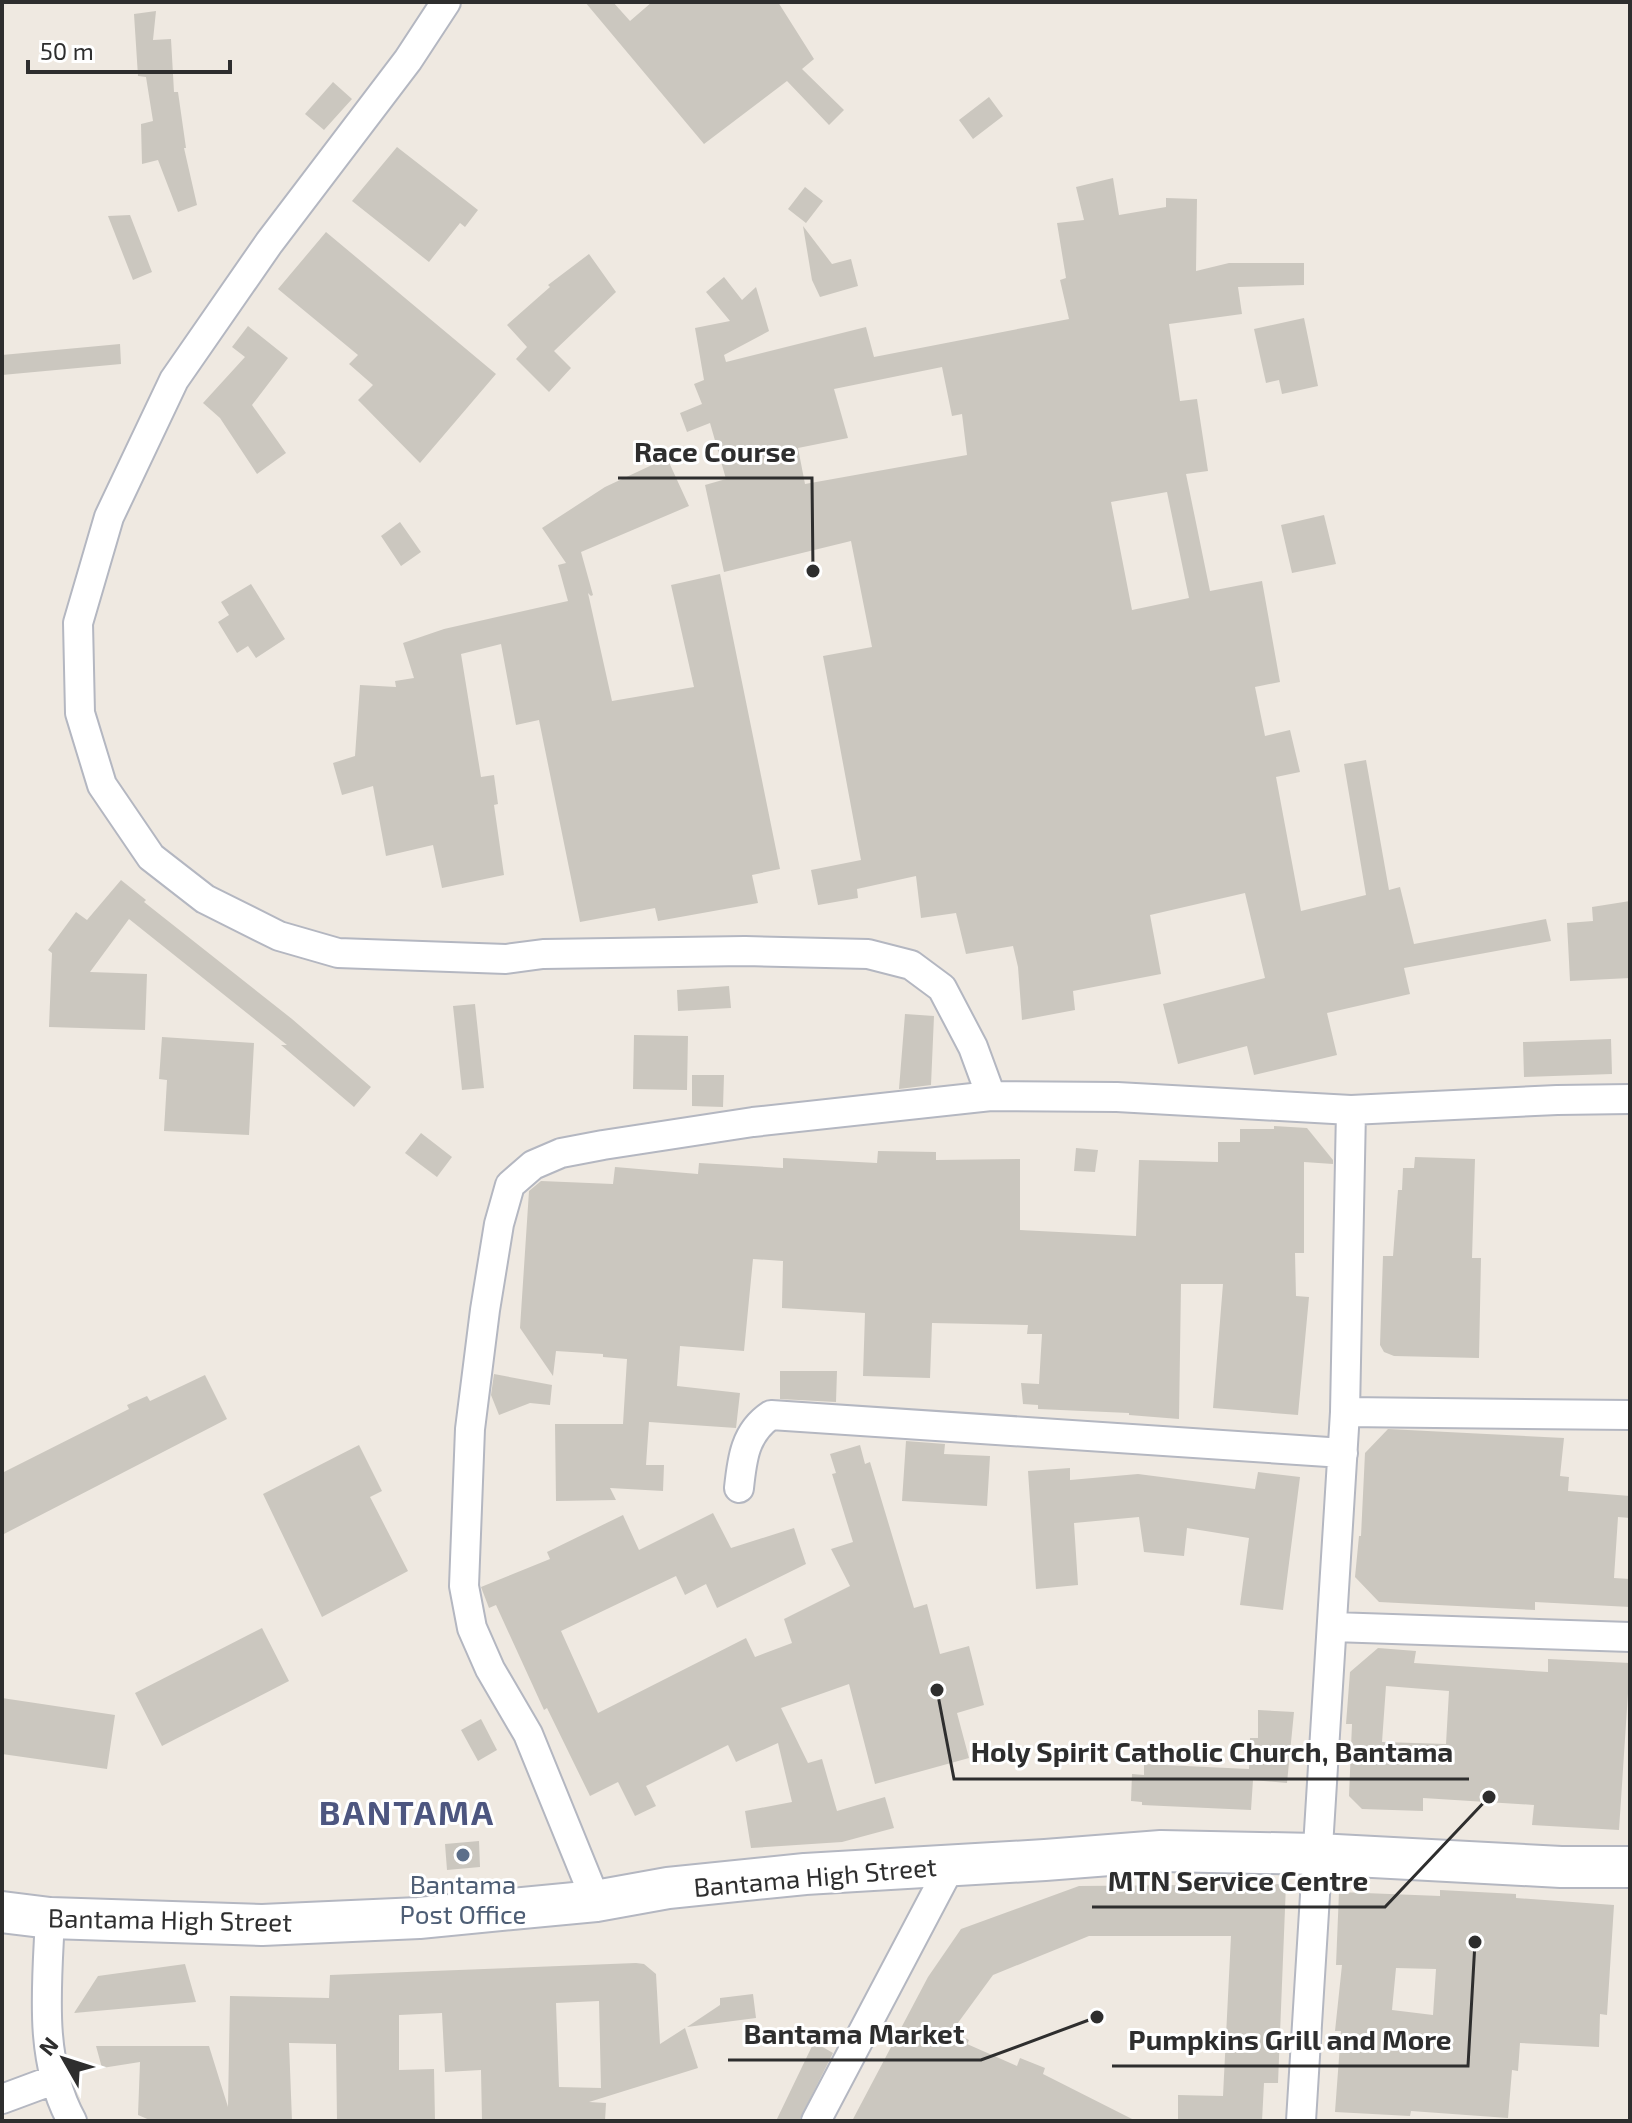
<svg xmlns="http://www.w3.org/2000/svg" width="1632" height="2123" viewBox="0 0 1632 2123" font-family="'Exo 2',sans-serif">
  <rect width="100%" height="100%" fill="#efe9e1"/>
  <path fill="#cbc7bf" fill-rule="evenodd" d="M585 2H613L630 21 652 2H778L814 59 802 69 844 110 829 125 787 81 704 144Z
    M156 11 153 40 171 39 174 92H178L186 148H184L197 205 178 212 158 160 142 164 141 124 153 121 146 77 138 76 134 14Z
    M333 82 352 99 324 130 305 114Z
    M989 97 1003 116 973 139 959 120Z
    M397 147 478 210 465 227 460 223 429 262 352 201Z
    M1113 178 1119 215 1166 207V198L1197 199 1196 271 1229 263H1304V285L1238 287 1242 314 1169 324 1180 401 1197 399 1208 471 1186 474 1210 591 1262 581 1280 682 1255 687 1265 736 1290 730 1300 772 1276 777 1301 911 1366 895 1344 764 1366 760 1389 890 1400 887 1414 944 1546 919 1551 941 1404 968 1410 994 1327 1013 1337 1055 1254 1075 1247 1046 1178 1064 1163 1004 1265 978 1245 893 1150 915 1161 974 1073 991 1075 1010 1022 1020 1018 967 1013 946 966 954 956 913 921 918 916 876 857 889 858 898 818 905 811 870 861 860 823 656 872 647 851 541 724 572 705 485 726 479 710 423 687 432 680 413 702 404 694 384 704 380 695 328 730 321 706 292 724 277 742 300 756 287 769 331 724 355 726 362 866 327 874 357 1069 319 1060 280 1066 278 1057 223 1084 220 1076 187ZM942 367 952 416 962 414 967 455 805 484 798 448 848 438 834 389ZM1167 492 1189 598 1132 610 1111 502Z
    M805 187 823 201 806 223 788 209Z
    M130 215 152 272 133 280 108 216Z
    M803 226 832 264 851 259 858 286 820 297 812 280Z
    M326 232 496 374 420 463 358 400 373 385 349 364 358 355 278 289Z
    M589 254 616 292 554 351 571 368 549 392 516 359 527 347 507 325 550 287 548 285Z
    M1304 318 1318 386 1282 394 1279 380 1266 383 1254 329Z
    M248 326 288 358 252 405 286 453 257 474 220 418 203 403 245 357 232 347Z
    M120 344 121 364 2 375V355Z
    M667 458 689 506 581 552 593 595 591 596 588 593 612 701 694 687 671 585 720 574 780 869 752 875 758 903 658 921 655 908 580 922 539 720 516 725 501 644 461 654 481 777 494 775 498 804 494 805 504 875 442 888 433 845 386 856 373 786 342 795 333 763 355 756 360 685 396 687 395 681 414 678 403 643 444 629 568 601 558 565 566 563 542 528 605 487Z
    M1324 515 1336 564 1292 573 1281 525Z
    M400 522 421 552 401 566 381 536Z
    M251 584 285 639 256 658 248 646 237 653 218 622 229 615 221 602Z
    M121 880 146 900 144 902 292 1019 371 1087 354 1107 281 1045H287L129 919 90 972 147 974 145 1030 49 1027 52 953 48 950 76 912 87 920Z
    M1630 901V978L1570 981 1567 923 1593 921 1592 907Z
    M729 986 731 1008 678 1011 677 990Z
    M475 1004 484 1088 462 1090 453 1006Z
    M905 1014 934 1016 931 1085 899 1089Z
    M634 1035 688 1036 687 1090 633 1089Z
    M162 1037 254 1043 249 1135 164 1131 167 1080 159 1079Z
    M1611 1039 1612 1074 1524 1077 1523 1042Z
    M692 1075H724L723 1107 692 1106Z
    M1274 1126 1307 1128 1333 1160V1164L1304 1162V1253H1295L1296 1296 1309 1297 1298 1415 1213 1408 1223 1284H1181L1179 1419 1129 1415V1413L1038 1409V1405L1023 1404 1021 1383 1039 1384 1042 1334H1027L1028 1325 932 1323 930 1378 863 1376 865 1313 782 1308 783 1261 753 1259 744 1351 680 1346 677 1386 740 1393 736 1428 649 1422 646 1465H664L663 1491 610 1488 616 1500 556 1501 555 1424H623L627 1359 603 1357V1354L556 1351 553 1376 520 1328 529 1191 541 1181 613 1184 615 1167 698 1174 699 1163 783 1168V1158L877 1163 878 1151 936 1152V1160L1020 1159V1230L1136 1236 1139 1160 1218 1162V1142H1240V1129H1274Z
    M421 1133 452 1157 437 1177 405 1153Z
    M1076 1148 1098 1150 1095 1172 1074 1171Z
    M1415 1157 1475 1159 1472 1258H1481L1479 1358 1394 1356 1384 1352 1380 1345 1383 1256H1393L1398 1190H1402L1403 1168H1414Z
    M780 1371H837L836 1402 780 1399Z
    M494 1374 552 1385 550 1405 530 1403 499 1415 491 1395Z
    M205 1375 227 1419 2 1535V1473L129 1409 127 1405 147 1396 150 1401Z
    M1388 1429 1564 1438 1560 1476 1569 1477 1568 1491 1630 1496V1518L1618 1517 1614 1578 1630 1579V1607L1535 1602V1610L1379 1602 1355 1577 1359 1536H1361L1365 1453Z
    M906 1441 945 1444 944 1454 990 1456 987 1506 902 1501Z
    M359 1445 382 1491 370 1497 408 1571 322 1617 263 1494Z
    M860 1445 865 1464 870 1462 914 1608 927 1604 940 1654 969 1646 984 1705 957 1713 969 1758 875 1784 849 1684 781 1708 808 1763 822 1759 837 1811 885 1797 894 1828 842 1842 751 1848 745 1811 792 1802 778 1743 736 1762 728 1745 646 1786 656 1806 635 1816 618 1782 590 1796 547 1708 544 1710 496 1605 489 1608 481 1587 550 1559 547 1552 623 1515 639 1550 713 1513 731 1548 794 1528 806 1564 717 1608 706 1584 685 1595 676 1576 561 1631 598 1713 746 1638 755 1657 792 1643 784 1619 850 1586 831 1549 853 1542 832 1474 836 1473 830 1454Z
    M1070 1468V1480L1138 1474 1255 1489 1258 1472 1300 1477 1283 1610 1240 1605 1249 1538 1187 1528 1184 1556 1144 1552 1139 1517 1074 1523 1078 1585 1036 1589 1028 1471Z
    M262 1628 289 1681 162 1746 135 1693Z
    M1378 1648 1416 1651 1414 1663 1548 1672V1659L1630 1663 1619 1830 1532 1825 1534 1805 1423 1798V1811L1362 1809 1349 1796 1352 1724H1346L1350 1672ZM1386 1686 1449 1691 1446 1744 1382 1742Z
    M2 1698 115 1715 107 1769 2 1754Z
    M1258 1710 1294 1712 1287 1783 1253 1780 1251 1810 1142 1805V1802L1131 1801 1132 1774 1144 1775V1764L1249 1769 1250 1738H1258Z
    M481 1719 497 1750 478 1761 461 1730Z
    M479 1841 480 1867 447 1870 445 1844Z
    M1286 1884 1278 2083H1264L1262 2121H1178V2095L1223 2096 1231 1936H1089L993 1975 952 2031 969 2040 967 2044 1017 2066 1020 2058 1045 2068 1043 2074 1136 2121H852L928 1977 961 1929 1079 1886Z
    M1440 1890 1516 1894V1898L1614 1905 1607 2015 1600 2014 1599 2047 1520 2043 1518 2071 1512 2070 1508 2118 1411 2111 1410 2116 1335 2112 1341 2031H1335L1342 1965H1336L1339 1892 1440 1896ZM1396 1968 1436 1969 1433 2015 1392 2010Z
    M636 1963 644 1964 656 1974 660 2044 685 2028 698 2068 589 2102 606 2103 605 2121H482L481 2070 445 2072 442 2013 399 2015V2070L434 2069 435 2121H337L336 2044 289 2043 292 2121H152L138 2115 140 2062 102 2068 96 2046H209L228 2107 230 1996 329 1998 330 1975ZM599 2001 601 2088 559 2087 556 2003Z
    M185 1964 196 2002 74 2013 98 1976Z
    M753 1994 756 2018 687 2027 720 2005V1998Z
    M814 2042 833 2053 799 2121H776Z"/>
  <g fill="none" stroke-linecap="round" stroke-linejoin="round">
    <defs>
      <path id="minor" d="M446 2 408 60 269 243 174 380 109 517 78 623 80 713 102 785 151 857 205 899 279 936 338 953 506 959 543 954 745 951 868 954 911 965 942 988 973 1047 991 1096
        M1345 1412 1630 1415
        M739 1488C742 1459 745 1432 771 1415L1343 1453
        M1333 1627 1630 1637
        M596 1901 528 1734 490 1669 472 1628 464 1586 470 1429 485 1310 499 1224 510 1185 533 1165 561 1153 603 1145 753 1122 991 1096 1117 1097 1351 1110 1557 1100 1630 1099
        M50 1918C47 1985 38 2060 72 2121
        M2 2099 56 2079
        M816 2121 951 1865
        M1301 2121 1345 1412 1351 1110"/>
      <path id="secondary" d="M2 1912 50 1918 262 1925 419 1918 596 1901 668 1888 805 1874 1045 1860 1161 1851 1317 1854 1561 1867H1630"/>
    </defs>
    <use href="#minor" stroke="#b4b7c1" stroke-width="32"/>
    <use href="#secondary" stroke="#b4b7c1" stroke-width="44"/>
    <use href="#minor" stroke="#fff" stroke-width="28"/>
    <use href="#secondary" stroke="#fff" stroke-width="40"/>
  </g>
  <circle fill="#5c6f8a" stroke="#fff" stroke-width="3" cx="463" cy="1855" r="8"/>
  <g text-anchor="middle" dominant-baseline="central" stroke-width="6" stroke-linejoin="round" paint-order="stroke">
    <g font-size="26" fill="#2e2e2e" stroke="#fff">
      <text transform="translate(815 1876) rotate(-5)">Bantama High Street</text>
      <text transform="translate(170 1919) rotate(1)">Bantama High Street</text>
    </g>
    <g font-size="26" fill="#4e5e75" stroke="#fff">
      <text x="463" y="1883">Bantama<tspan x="463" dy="30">Post Office</tspan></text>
    </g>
    <g font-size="34" font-weight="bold" letter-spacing="2" fill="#4d5680" stroke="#fff">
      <text x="407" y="1811">BANTAMA</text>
    </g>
  </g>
  <path fill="none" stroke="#2e2e2e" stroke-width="3" d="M813 571L812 478H618M937 1690L954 1779H1469M1489 1797L1385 1907H1092M1097 2017L981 2060H728M1475 1942L1468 2066H1112"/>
  <g fill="#2e2e2e" stroke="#fff" stroke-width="3">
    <circle cx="813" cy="571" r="8"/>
    <circle cx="937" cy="1690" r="8"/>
    <circle cx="1489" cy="1797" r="8"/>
    <circle cx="1097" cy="2017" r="8"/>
    <circle cx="1475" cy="1942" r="8"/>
  </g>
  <g font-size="28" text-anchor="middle" font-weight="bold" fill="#2e2e2e" stroke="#fff" stroke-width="6" stroke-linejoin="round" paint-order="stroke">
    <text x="715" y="462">Race Course</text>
    <text x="1212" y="1762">Holy Spirit Catholic Church, Bantama</text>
    <text x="1238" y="1891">MTN Service Centre</text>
    <text x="854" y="2044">Bantama Market</text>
    <text x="1290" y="2050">Pumpkins Grill and More</text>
  </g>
  <rect width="1632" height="2123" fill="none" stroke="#2e2e2e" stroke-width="8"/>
  <g transform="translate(64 2059) rotate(309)" stroke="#ffffff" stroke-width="6" paint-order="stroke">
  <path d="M0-6L14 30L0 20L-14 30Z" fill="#2e2e2e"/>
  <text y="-12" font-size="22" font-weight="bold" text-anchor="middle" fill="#2e2e2e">N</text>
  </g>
  <path d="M28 60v12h202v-12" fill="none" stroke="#2e2e2e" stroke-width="4"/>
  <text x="40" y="60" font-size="24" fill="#2e2e2e" stroke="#ffffff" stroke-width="6" paint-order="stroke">50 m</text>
</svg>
